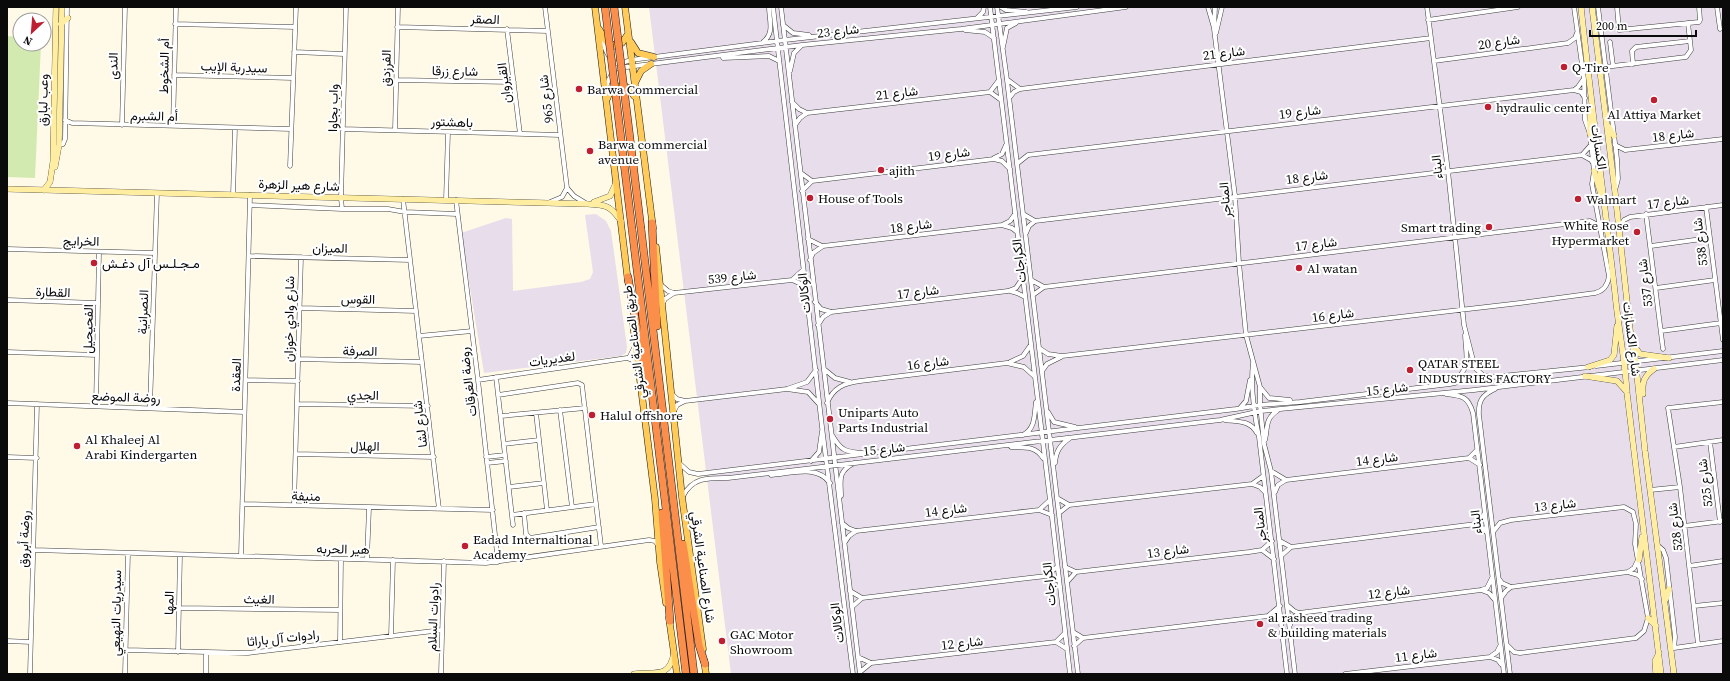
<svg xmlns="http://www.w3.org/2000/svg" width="1730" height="681" viewBox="0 0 1730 681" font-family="'Source Serif 4',Vazirmatn,serif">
  <rect width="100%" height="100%" fill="#fff9e7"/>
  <path fill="#e8ddea" d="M649 7H1723V674H731Z
    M596 214 606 221 611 231 627 347 626 353 621 356 484 373 461 233 506 218 512 219 513 291 581 282 590 279 593 272 585 215Z"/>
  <path fill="#d2eab0" d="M7 36 20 37V44H41L35 178 7 177Z"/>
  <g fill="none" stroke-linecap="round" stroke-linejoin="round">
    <defs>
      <path id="street" d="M545 7 567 188 574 196 587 204
        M773 7 822 427 853 674
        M781 7 860 674
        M990 7 1050 500 1070 674
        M997 7 1007 80 1078 674
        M1001 7 1006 10 1026 12
        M1208 7 1214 28
        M1215 7 1214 29 1235 196 1239 263 1246 335 1260 387V405L1264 444 1271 471 1295 674
        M1427 7 1448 171 1464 325 1475 368 1484 376H1489
        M1598 7 1617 159 1618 179 1616 187
        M1617 7 1619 30 1699 22 1700 20 1699 7
        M1717 7 1720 29
        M977 18 983 12 984 7
        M1428 20 1518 7
        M175 24 295 27
        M783 25 793 33 809 35
        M397 27 548 31
        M507 29 520 134
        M965 30 985 32 994 38
        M1216 33 1222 7
        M601 36C605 51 610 65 627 67L802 45 961 29 1126 7
        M763 42C775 33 769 20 769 7
        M1610 42 1613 66
        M1003 47 1007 28 1016 23
        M294 52 344 54
        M723 58 769 56 779 61
        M1434 61 1568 43 1575 38 1577 33
        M1633 64 1632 51 1636 47 1690 41
        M1605 67 1686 57 1691 50 1688 23
        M790 71 794 53 801 46
        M174 75 293 78
        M396 80 514 82
        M1008 80 1020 89
        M606 88C609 75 618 63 631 60L785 40 1077 7
        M1574 90 1578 87 1583 80
        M990 92 999 80
        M1010 97 1014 92 1020 89 1431 38
        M792 102 799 109 807 113
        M65 120 72 123 291 129
        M122 125 125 7
        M795 125 800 118 807 113 990 92 1001 100
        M173 126 176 7
        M342 129 560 135
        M395 130 398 7
        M59 145 63 144 65 139 67 7
        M1615 145 1625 150 1723 139
        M1582 155 1590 146
        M994 158 1002 154 1006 145
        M1018 163 1028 155 1574 90 1581 92 1585 98
        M290 166 296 7
        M801 173 812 181
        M802 191 812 181 994 159 1002 161 1010 169
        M233 195 235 128
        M403 199 439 509
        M446 200 448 132
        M456 200 478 380 498 562
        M550 202 562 197 567 188
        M250 205 342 209H388L405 212 457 214
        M1706 207 1723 340
        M342 209 341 198 346 7
        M1023 214 1035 221 1582 155 1591 160 1593 163
        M1646 214 1663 349
        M1002 225 1012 228 1017 232
        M1619 228 1624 220 1630 217 1723 205
        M1026 233 1029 226 1035 221
        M808 239 822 246
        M1651 246 1709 238
        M7 249 155 253
        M249 256 410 260
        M810 260 813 253 823 246 1002 225 1010 221 1015 214
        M792 280 803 270
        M1031 280 1044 287
        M661 285 668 291 674 293 792 280 806 286
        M1656 288 1715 280
        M1010 291 1017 293 1025 297
        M1033 295 1044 287 1590 221 1600 226
        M7 300 98 303
        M815 302 821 309 831 312 1008 291 1016 288 1022 279
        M662 305 665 299 674 293
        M300 308 416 311
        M818 325 823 317 831 312
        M1661 331 1721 323
        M419 336 472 331
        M1039 348 1048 354 1062 356 1520 303 1595 293C1603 291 1608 285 1609 276L1592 184 1594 171 1590 134 1585 120 1584 79 1574 7
        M7 352 97 355
        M629 358 635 346
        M298 359 422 362
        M1010 362 1023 356 1030 346
        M1253 363C1250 388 1254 413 1259 437L1287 674
        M1596 366 1723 351
        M824 369 835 378 850 382
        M1042 371 1047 364 1061 357
        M496 377 513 525
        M246 380 298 381
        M478 380 627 358 632 360 638 364
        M1452 383C1472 368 1466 357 1465 335
        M1260 387 1269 398 1290 400
        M787 389 808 392 819 404
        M1495 389C1482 395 1478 401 1479 415L1510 674
        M672 394 677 399 685 401 787 389 807 382 816 370
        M1446 394C1462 396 1468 396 1473 413L1504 674
        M498 395 578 383 582 385 601 546
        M7 403 244 412
        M827 403C833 388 844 383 860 381L1007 363 1024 367 1035 377
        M297 404 428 406
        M96 406 99 252
        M150 407 157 193
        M1240 408 1246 401 1250 380
        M560 410 572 507
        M674 411 677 405 685 401
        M1048 412 1054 422 1075 427
        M536 413 547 510
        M501 416 585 408
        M1225 420C1238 422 1250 420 1257 433
        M832 435C841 451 846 452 863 453
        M1023 435C1036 428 1034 415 1036 402
        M1265 440C1268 427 1265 419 1277 411
        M1710 442 1720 522
        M504 444 539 440
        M1011 447C1024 448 1035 445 1043 458
        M1674 447 1723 440
        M296 454 434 457
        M7 457 37 458
        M486 457 505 455
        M1469 458 1480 465
        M811 461 819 452 822 431
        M487 463 506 461
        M679 463 689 472 698 474 1236 409 1260 405 1300 402 1450 384 1473 379 1590 367
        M1055 463C1056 451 1060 445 1070 438
        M1271 471 1286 480
        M771 475C790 474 817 464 830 483
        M1252 484 1263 476
        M509 487 544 483
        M1650 490 1680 487
        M1275 492 1278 485 1286 480 1469 458 1477 450
        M683 496C693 477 708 478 728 478L1220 420 1261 411 1474 390 1723 360
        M841 496C841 480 837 472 854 463
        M1057 498 1069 505
        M243 504 493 510
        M294 505 301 257
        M1039 510 1050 500
        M524 513 526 534 530 538 599 527
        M1059 513 1069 505 1252 484 1260 487 1265 492
        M512 515 596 504
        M842 523 848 528 856 531 1039 510 1052 515
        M1476 524 1483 518 1484 514
        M1684 526 1723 521
        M1493 532 1500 523 1511 520 1624 507 1633 512 1636 524 1635 544 1648 618 1644 631 1636 638 1520 653 1514 652 1507 645
        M1280 541 1291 547 1476 524 1484 529 1486 532
        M845 542 849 536 856 531
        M1657 545 1663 550 1666 558 1675 637 1674 648 1723 641
        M34 550 486 563 649 540 655 541 658 545
        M1262 550 1274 559
        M241 556 250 195
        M1281 556 1291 547
        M367 559 369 508
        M1689 566 1723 561
        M1065 567 1076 572 1249 552 1262 550 1272 541
        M1628 572 1634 568 1638 560
        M1046 576 1059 581
        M1499 579 1502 583 1511 587 1628 572 1638 575 1642 579
        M1067 582 1076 572
        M1481 590 1489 593 1495 600
        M850 591 862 598 1046 576 1057 567
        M1501 598 1506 591 1511 587
        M1287 605 1294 611 1299 613 1481 590 1487 588 1492 578
        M1694 606 1723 603
        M852 607 862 598
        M179 608 340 610
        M1268 616 1282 623
        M1290 625 1292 619 1299 613
        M1073 632 1083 638
        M391 636 393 560
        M7 641 31 642
        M340 642 341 559
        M1056 642 1065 633
        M1698 644 1680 487 1668 408 1723 402
        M1074 646 1083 638 1268 616 1280 606
        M126 650 248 653 442 630
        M178 652 180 555
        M858 657 871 663 1056 642 1067 649
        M1490 657 1497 652 1500 646
        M860 672 871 663
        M30 674 37 404
        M125 674 128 553
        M206 674V653
        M441 674 444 561
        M1345 674 1490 657 1498 660 1501 664"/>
      <path id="secondary" d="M1581 7C1591 103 1604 198 1615 293 1618 326 1625 359 1627 393L1661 674
        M1592 7 1615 192 1631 338 1635 357 1645 451 1674 674
        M61 24 68 18
        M1608 126 1614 136
        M1590 134V108
        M55 167 59 145 62 7
        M1594 171 1602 198
        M7 189 587 204C606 205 610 205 621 221
        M44 190 50 182 53 162 56 7
        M594 202 610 196 616 183
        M1635 347 1640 354 1669 358
        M1588 367 1610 360 1614 355 1617 326
        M1585 376 1617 381 1627 392
        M1643 394C1642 382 1644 376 1654 369
        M1639 560 1642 537
        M1666 599 1669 589
        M1648 618 1656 626
        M634 674C654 671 669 680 674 653
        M1656 674 1655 661 1659 653"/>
      <path id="primary" d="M595 7 628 282
        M625 7 653 228
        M599 29 606 41 615 46 622 43 628 34
        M631 42 638 53 654 57
        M635 83 641 71 651 64
        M607 99C611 88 618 83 629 88L634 96
        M656 247 682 497 703 649
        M633 324 655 499 660 562 666 603
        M669 618 677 674
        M704 660 706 674"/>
      <path id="highway" d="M652 223 657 326
        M632 229 686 674
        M641 229 694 674
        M628 277 648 393
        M662 513 670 621
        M683 544 699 645 705 664"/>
    </defs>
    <use href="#street" stroke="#3d3d3d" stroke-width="5"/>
    <use href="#secondary" stroke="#2c2c2c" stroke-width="6"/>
    <use href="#primary" stroke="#1b1b1b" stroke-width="7"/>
    <use href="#highway" stroke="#1b1b1b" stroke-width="8"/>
    <use href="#street" stroke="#fff" stroke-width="4"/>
    <use href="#secondary" stroke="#ffeea2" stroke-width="5.5"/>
    <use href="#primary" stroke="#ffca58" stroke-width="6"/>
    <use href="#highway" stroke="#fb8e4a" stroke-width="7"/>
    <defs>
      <path id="highway-bridge" d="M605 7 632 229
        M614 7 641 229"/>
    </defs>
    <use href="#highway-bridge" stroke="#1b1b1b" stroke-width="8" stroke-linecap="butt"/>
    <use href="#highway-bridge" stroke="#fb8e4a" stroke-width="7"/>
  </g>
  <g fill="#be1e31" stroke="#fff" stroke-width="1.5">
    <circle cx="1564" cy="67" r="4"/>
    <circle cx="579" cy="89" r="4"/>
    <circle cx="1654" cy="100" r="4"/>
    <circle cx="1488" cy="107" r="4"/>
    <circle cx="590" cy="151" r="4"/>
    <circle cx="881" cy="170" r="4"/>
    <circle cx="810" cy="198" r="4"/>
    <circle cx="1578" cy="199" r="4"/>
    <circle cx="1489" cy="227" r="4"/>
    <circle cx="1637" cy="232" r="4"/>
    <circle cx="94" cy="263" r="4"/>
    <circle cx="1299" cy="268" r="4"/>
    <circle cx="1410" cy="370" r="4"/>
    <circle cx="592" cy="415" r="4"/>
    <circle cx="830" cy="419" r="4"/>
    <circle cx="77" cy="446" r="4"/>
    <circle cx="465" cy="546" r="4"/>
    <circle cx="1260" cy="624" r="4"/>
    <circle cx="722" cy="641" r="4"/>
  </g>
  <g text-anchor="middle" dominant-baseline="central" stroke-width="4" stroke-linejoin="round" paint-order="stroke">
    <g font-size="13" fill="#0a0a0a" stroke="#fff">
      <text transform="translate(485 19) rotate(2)">الصقر</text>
      <text transform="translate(838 31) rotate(-6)">شارع 23</text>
      <text transform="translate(1499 42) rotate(-8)">شارع 20</text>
      <text transform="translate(1224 53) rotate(-7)">شارع 21</text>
      <text transform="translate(113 66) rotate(-89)">الندى</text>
      <text transform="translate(164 66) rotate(-89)">أم الشخوط</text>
      <text transform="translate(234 67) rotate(2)">سيدرية الإيب</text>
      <text transform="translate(386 68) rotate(-89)">الفرزدق</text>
      <text transform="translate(455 71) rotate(1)">شارع زرقا</text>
      <text transform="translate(504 83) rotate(-97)">القيروان</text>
      <text transform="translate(897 93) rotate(-7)">شارع 21</text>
      <text transform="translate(546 99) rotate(-97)">شارع 965</text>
      <text transform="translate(43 100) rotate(-89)">وعب لبارق</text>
      <text transform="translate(333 108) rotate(-89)">واب بجاوا</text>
      <text transform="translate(1300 112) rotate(-7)">شارع 19</text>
      <text transform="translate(154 116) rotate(1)">أم الشبرم</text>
      <text transform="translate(452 122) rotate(2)">باهشتور</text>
      <text transform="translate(1673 135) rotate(-6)">شارع 18</text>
      <text transform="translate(1599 147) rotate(81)">الكسارات</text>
      <text transform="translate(949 154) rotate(-7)">شارع 19</text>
      <text transform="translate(1437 167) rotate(-96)">البناء</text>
      <text transform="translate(1307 177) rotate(-7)">شارع 18</text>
      <text transform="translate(299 185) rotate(2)">شارع هير الزهرة</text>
      <text transform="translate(1225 200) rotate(-95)">المناجر</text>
      <text transform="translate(1668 202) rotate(-7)">شارع 17</text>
      <text transform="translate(911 226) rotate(-7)">شارع 18</text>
      <text transform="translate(81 241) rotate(1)">الخرايج</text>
      <text transform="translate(1700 242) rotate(-97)">شارع 538</text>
      <text transform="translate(1316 244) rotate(-7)">شارع 17</text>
      <text transform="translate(330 248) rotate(1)">الميزان</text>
      <text transform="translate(1019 261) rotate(-97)">الكراجات</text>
      <text transform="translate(732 277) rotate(-6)">شارع 539</text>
      <text transform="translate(1645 283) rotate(-97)">شارع 537</text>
      <text transform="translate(53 292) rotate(2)">القطارة</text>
      <text transform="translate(918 292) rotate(-7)">شارع 17</text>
      <text transform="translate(804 293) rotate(-96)">الوكالات</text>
      <text transform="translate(358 299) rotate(1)">القوس</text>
      <text transform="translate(143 312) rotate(-88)">النصرانية</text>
      <text transform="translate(1333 315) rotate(-7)">شارع 16</text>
      <text transform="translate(289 319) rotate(-89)">شارع وادي خوزان</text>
      <text transform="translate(88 329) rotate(-89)">الفحيحيل</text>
      <text transform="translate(1632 339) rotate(83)">شارع الكسارات</text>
      <text transform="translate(634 342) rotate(-97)">طريق الصناعية الشرقي</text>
      <text transform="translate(360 351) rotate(1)">الصرفة</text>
      <text transform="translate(552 359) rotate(-8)">لغديريات</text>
      <text transform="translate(928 363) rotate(-7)">شارع 16</text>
      <text transform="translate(236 375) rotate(-88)">العقدة</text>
      <text transform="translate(468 382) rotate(-97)">روضة الغرقات</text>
      <text transform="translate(1387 389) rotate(-6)">شارع 15</text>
      <text transform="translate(363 395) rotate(1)">الجدي</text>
      <text transform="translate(126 397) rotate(2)">روضة الموضع</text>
      <text transform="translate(420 424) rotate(-97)">شارع لشا</text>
      <text transform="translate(365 446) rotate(1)">الهلال</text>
      <text transform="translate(884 449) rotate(-6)">شارع 15</text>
      <text transform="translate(1377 459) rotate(-7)">شارع 14</text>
      <text transform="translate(1705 483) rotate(-97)">شارع 525</text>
      <text transform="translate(306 496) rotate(2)">منيفة</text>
      <text transform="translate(1555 505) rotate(-6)">شارع 13</text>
      <text transform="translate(946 510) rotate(-7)">شارع 14</text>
      <text transform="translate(1476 522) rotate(-96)">البناء</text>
      <text transform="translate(1260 525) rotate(-97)">المناجر</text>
      <text transform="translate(1675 527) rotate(-97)">شارع 528</text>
      <text transform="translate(24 539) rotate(-88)">روضة أبروق</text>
      <text transform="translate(343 549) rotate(1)">هير الحربه</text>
      <text transform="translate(1168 551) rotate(-7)">شارع 13</text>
      <text transform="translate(703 567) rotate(82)">شارع الصناعية الشرقي</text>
      <text transform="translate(1049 584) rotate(-96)">الكراجات</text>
      <text transform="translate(1389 592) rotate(-7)">شارع 12</text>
      <text transform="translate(259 599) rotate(1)">الغيث</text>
      <text transform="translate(169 603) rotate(-89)">المها</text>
      <text transform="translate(116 613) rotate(-89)">سيدريات النهيعي</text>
      <text transform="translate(433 617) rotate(-88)">رادوات السلام</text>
      <text transform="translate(837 623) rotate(-97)">الوكالات</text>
      <text transform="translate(283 638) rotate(-6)">رادوات آل باراثا</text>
      <text transform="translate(962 643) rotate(-6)">شارع 12</text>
      <text transform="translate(1416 655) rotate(-7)">شارع 11</text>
    </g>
    <g font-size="13" fill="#0a0a0a" stroke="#fff" text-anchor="start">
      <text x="1572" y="67">Q-Tire</text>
      <text x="587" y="89">Barwa Commercial</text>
      <text x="1496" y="107">hydraulic center</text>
      <text x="1654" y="114" text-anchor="middle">Al Attiya Market</text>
      <text x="598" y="144">Barwa commercial<tspan x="598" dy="15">avenue</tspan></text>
      <text x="889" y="170">ajith</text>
      <text x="818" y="198">House of Tools</text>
      <text x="1586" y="199">Walmart</text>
      <text x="1629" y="225" text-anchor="end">White Rose<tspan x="1629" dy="15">Hypermarket</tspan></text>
      <text x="1481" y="227" text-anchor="end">Smart trading</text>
      <text x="102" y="263">مـجـلـس آل دغـش</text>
      <text x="1307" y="268">Al watan</text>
      <text x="1418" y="363">QATAR STEEL<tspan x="1418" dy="15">INDUSTRIES FACTORY</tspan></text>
      <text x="838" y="412">Uniparts Auto<tspan x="838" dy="15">Parts Industrial</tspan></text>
      <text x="600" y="415">Halul offshore</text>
      <text x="85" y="439">Al Khaleej Al<tspan x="85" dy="15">Arabi Kindergarten</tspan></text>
      <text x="473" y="539">Eadad Internaltional<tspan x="473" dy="15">Academy</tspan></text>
      <text x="1268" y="617">al rasheed trading<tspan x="1268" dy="15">&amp; building materials</tspan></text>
      <text x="730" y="634">GAC Motor<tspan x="730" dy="15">Showroom</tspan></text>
    </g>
  </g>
  <rect width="1730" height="681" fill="none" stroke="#0a0a0a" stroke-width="16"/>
  <g transform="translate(32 32) rotate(206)"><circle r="19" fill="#ffffff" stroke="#9d9d9d"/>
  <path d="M0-3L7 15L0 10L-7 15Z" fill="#be1e31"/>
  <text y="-6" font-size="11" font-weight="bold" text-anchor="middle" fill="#0a0a0a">N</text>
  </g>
  <path d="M1590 30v6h106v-6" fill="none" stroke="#0a0a0a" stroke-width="2"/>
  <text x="1596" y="30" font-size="12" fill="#0a0a0a" stroke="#ffffff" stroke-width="3" paint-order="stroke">200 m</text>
</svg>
